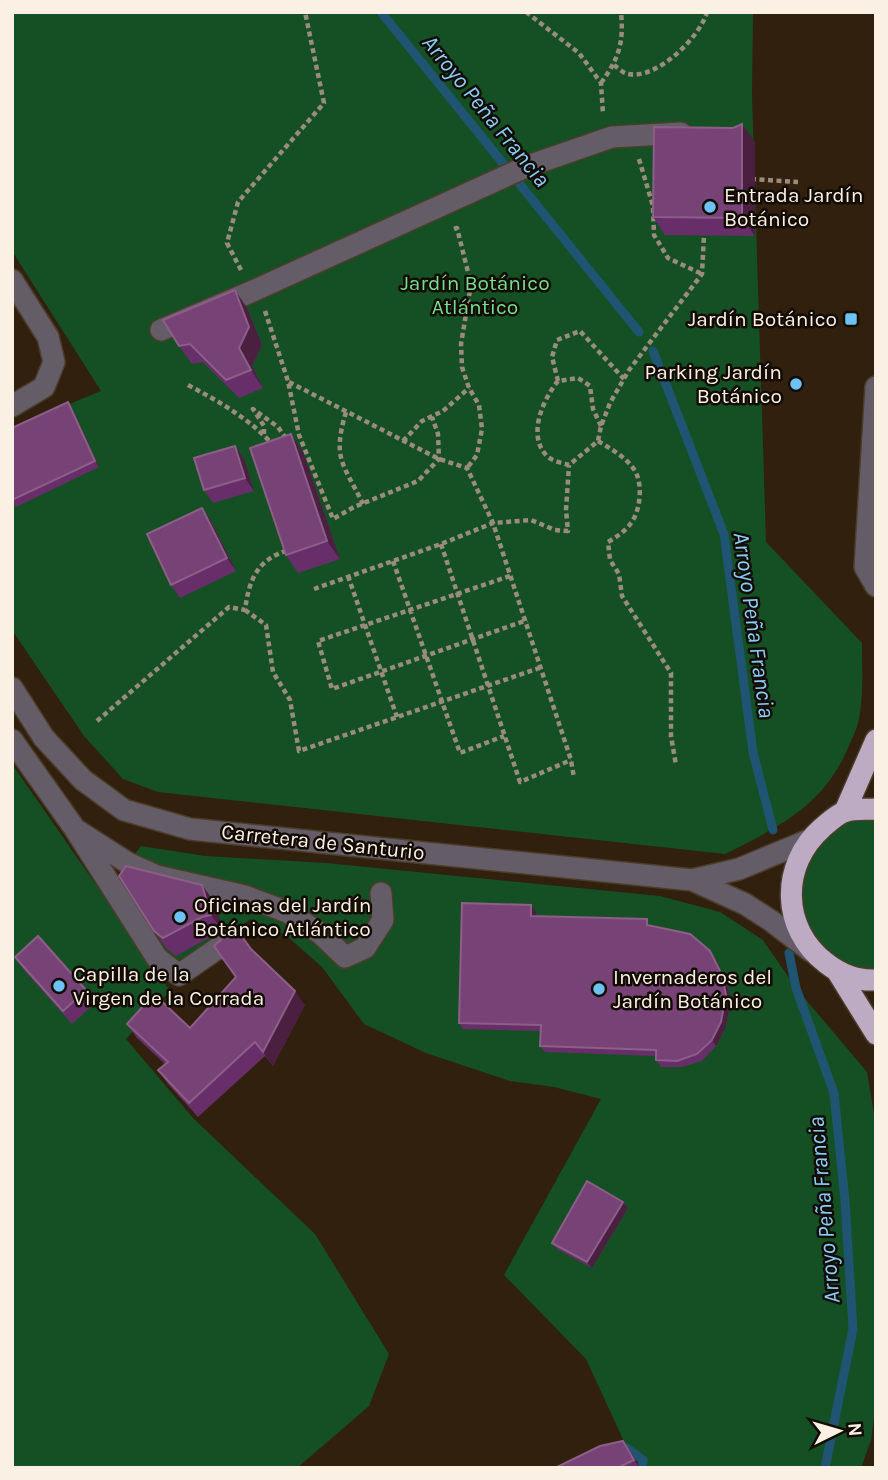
<svg xmlns="http://www.w3.org/2000/svg" width="888" height="1480" viewBox="0 0 888 1480" font-family="Karla,sans-serif">
  <rect width="100%" height="100%" fill="#30200d"/>
  <path fill="#155025" d="M12 12H753L752 96 766 542 862 643C862 669 864 698 858 723 856 732 851 740 848 748 823 806 779 827 725 854L158 792 123 779 84 736 12 630V431L62 407 101 391 12 251Z
    M12 764 170 991 126 1039 193 1118 315 1234 389 1354 369 1406 297 1468H12Z
    M876 809V980L837 971 796 925 795 865 831 821Z
    M141 846 205 856 326 863 660 896 720 912 763 940 796 988 867 1072 876 1126V1402L871 1440 861 1468H642L643 1460 627 1448 586 1359 504 1275 601 1099 554 1087 510 1081 426 1053 364 1024 322 967 287 936 250 919 238 929 172 964 114 882Z"/>
  <g fill="none" stroke-linecap="round" stroke-linejoin="round">
    <path stroke="#1f5472" stroke-width="9" d="M381 12 639 332
      M653 351 724 534 753 752 773 830
      M789 953 796 988 834 1093 845 1201 853 1329 825 1468
      M619 1451 627 1448 643 1460 642 1468"/>
    <defs>
      <path id="minor" d="M12 280 48 337 54 362 44 387 12 406
        M161 330 253 291 528 166 612 137 681 133
        M876 387 865 567 876 586
        M12 688 44 738 83 780 124 810 190 829 692 880 745 904 770 920 812 952
        M12 740 75 829 157 958 179 975 221 946
        M75 829 128 863 157 876 245 896 287 912 321 934 345 957 365 948 383 920 381 893
        M692 880 739 869 809 840"/>
      <path id="highway" d="M876 809C866 810 852 808 844 812 836 815 828 823 822 828 780 865 781 929 826 963 840 974 858 981 876 980
        M845 811 876 740
        M837 971 876 1034"/>
    </defs>
    <use href="#minor" stroke="#4c3d2b" stroke-width="24"/>
    <use href="#highway" stroke="#4c3d2b" stroke-width="24"/>
    <path stroke="#9a8c7d" stroke-width="4.5" stroke-dasharray="5 3.5" stroke-linecap="butt" d="M526 12 579 53 601 83 603 114
      M614 65C618 68 623 73 628 74 657 80 700 37 707 12
      M601 83C619 58 624 43 621 12
      M639 159 653 206 654 235 668 258 702 274
      M751 179 798 182
      M454 229 457 228 471 284 461 344 462 367 469 388 479 405 482 429 477 455 467 468
      M241 270 227 243 238 202 324 103 305 12
      M265 311 288 381 299 435 333 519 354 507 418 481 439 459 438 434 432 417
      M558 381 552 357 557 340 580 331 624 379
      M289 382 439 459 467 468 493 523 571 760 574 778
      M188 385C220 402 250 419 274 446
      M346 412C332 459 343 463 363 504
      M601 426 593 409 590 386 578 378 558 381C543 399 526 437 548 457 553 461 562 463 569 465L598 441 601 426 610 403 629 370 702 274 704 235
      M264 434V426L253 409 278 427 287 440
      M403 441 422 421 443 411 469 388
      M598 441C611 449 624 456 633 468 643 480 641 507 633 520 627 530 618 536 608 542L610 560 619 574 622 596 671 673V736L676 765
      M441 544 520 782 571 760
      M393 561 460 753 504 736
      M348 576 397 717
      M510 576 318 641 332 689 527 620
      M314 589 441 544 493 523 531 520 555 530 568 531 566 510 569 465
      M245 610 266 625 273 672 290 700 299 751 542 667
      M97 721 229 607 245 610C249 580 257 559 289 550"/>
    <use href="#minor" stroke="#645d67" stroke-width="21"/>
    <use href="#highway" stroke="#bdabc4" stroke-width="21"/>
  </g>
  <path fill="#672e69" d="M733 128 755 142V236L665 235 653 217Z
    M247 308 262 345 252 366 263 388 239 398 203 362 192 364 179 346Z
    M68 402 72 408 99 467 16 507 12 501V428Z
    M291 434 303 452 340 559 298 573 286 555Z
    M235 446 244 459 254 491 213 503 204 490Z
    M202 508 211 521 236 571 180 598 171 585Z
    M202 885 215 903 224 933 214 935 176 956 167 949 154 931Z
    M536 912 535 916 651 926 710 951 715 958 726 981 731 1001 725 1029 716 1046 702 1061 682 1067H661L656 1060V1056L545 1052 540 1046 541 1031 463 1029 459 1023Z
    M251 949 305 1005 273 1066 265 1056 198 1117 168 1084 158 1070 165 1064 137 1038 127 1024 190 1028 236 977Z
    M15 957 86 990 95 1003 72 1024 23 969Z
    M623 1202 628 1208 592 1268 557 1249 552 1243Z
    M632 1454 640 1468H555Z"/>
  <path fill="#4a1f3f" d="M742 124 755 142V236L742 218Z
    M235 290 247 308 262 345 252 366 263 388 251 370 239 348Z
    M68 402 72 408 99 467 95 461Z
    M291 434 303 452 340 559 327 541Z
    M235 446 244 459 254 491 245 478Z
    M202 508 211 521 236 571 227 558Z
    M202 885 215 903 224 933 211 915Z
    M531 905 536 912 535 923 531 916Z
    M710 951 715 958 726 981 731 1001 725 1029 716 1046 712 1040Z
    M295 991 305 1005 273 1066 263 1052Z
    M623 1202 628 1208 592 1268 587 1262Z
    M623 1441 632 1454 640 1468 634 1460Z"/>
  <path fill="#774376" stroke="#8c5e88" stroke-width="2" d="M742 124V218L653 217 654 127 733 128Z
    M235 290 249 327 239 348 251 370 226 380 190 344 179 346 163 320Z
    M68 402 95 461 12 500V428Z
    M291 434 327 541 286 555 250 448Z
    M235 446 245 478 204 490 194 458Z
    M202 508 227 558 171 585 147 534Z
    M126 866 202 885 211 915 202 917 163 938 154 931 119 876Z
    M462 903 531 905V916L647 919V925L690 934 710 951 722 975 726 995 721 1022 712 1040 697 1054 677 1061 656 1060V1050L540 1046 541 1025 459 1023Z
    M235 927 251 949 295 991 263 1052 255 1042 189 1103 158 1070 168 1062 127 1024 154 994 190 1028 236 977 214 946Z
    M38 936 86 990 63 1011 15 957Z
    M587 1181 623 1202 587 1262 552 1243Z
    M623 1441 634 1460 617 1468H555L600 1446Z"/>
  <g fill="#6dc2f3" stroke="#130c05" stroke-width="2.5">
    <circle cx="710" cy="207" r="7"/>
    <rect x="844" y="312" width="14" height="14" rx="3.5"/>
    <circle cx="796" cy="384" r="7"/>
    <circle cx="180" cy="917" r="7"/>
    <circle cx="59" cy="986" r="7"/>
    <circle cx="599" cy="989" r="7"/>
  </g>
  <g text-anchor="middle" dominant-baseline="central" stroke-width="5" stroke-linejoin="round" paint-order="stroke">
    <g font-size="21" fill="#fbf0e4" stroke="#130c05" text-anchor="start">
      <text x="724" y="195">Entrada Jardín<tspan x="724" dy="24">Botánico</tspan></text>
      <text x="837" y="319" text-anchor="end">Jardín Botánico</text>
      <text x="782" y="372" text-anchor="end">Parking Jardín<tspan x="782" dy="24">Botánico</tspan></text>
      <text x="194" y="905">Oficinas del Jardín<tspan x="194" dy="24">Botánico Atlántico</tspan></text>
      <text x="73" y="974">Capilla de la<tspan x="73" dy="24">Virgen de la Corrada</tspan></text>
      <text x="613" y="977">Invernaderos del<tspan x="613" dy="24">Jardín Botánico</tspan></text>
    </g>
    <g font-size="21" fill="#75df8b" stroke="#130c05">
      <text x="475" y="283">Jardín Botánico<tspan x="475" dy="24">Atlántico</tspan></text>
    </g>
    <g font-size="21" fill="#fbf0e4" stroke="#130c05">
      <text transform="translate(323 842) rotate(6)">Carretera de Santurio</text>
    </g>
    <g font-size="23" font-style="italic" fill="#88ccf8" stroke="#130c05">
      <text transform="translate(486 111) rotate(51)">Arroyo Peña Francia</text>
      <text transform="translate(754 625) rotate(82)">Arroyo Peña Francia</text>
      <text transform="translate(824 1210) rotate(-95)">Arroyo Peña Francia</text>
    </g>
  </g>
  <rect width="888" height="1480" fill="none" stroke="#fbf0e4" stroke-width="28"/>
  <g transform="translate(839 1431) rotate(85)" stroke="#130c05" stroke-width="5" paint-order="stroke">
  <path d="M0-5L12 26L0 18L-12 26Z" fill="#fbf0e4"/>
  <text y="-10" font-size="19" font-weight="bold" text-anchor="middle" fill="#fbf0e4">N</text>
  </g>
</svg>
